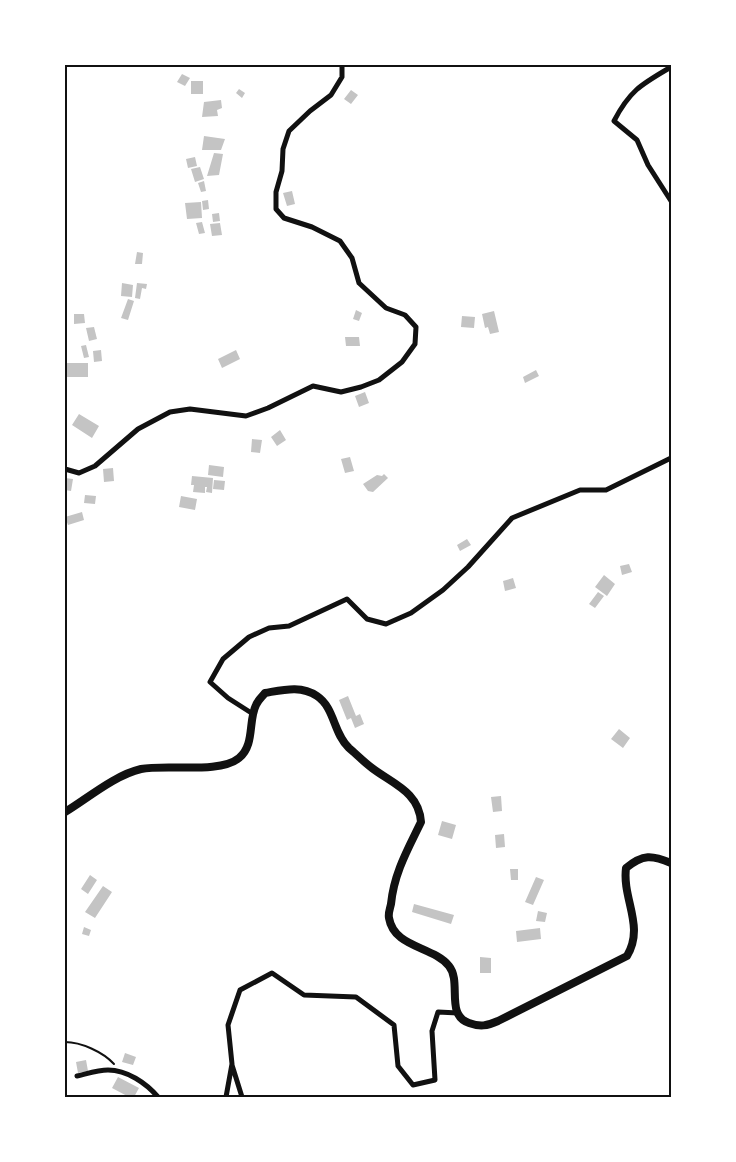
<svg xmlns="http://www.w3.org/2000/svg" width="736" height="1162" viewBox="0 0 736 1162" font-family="'Titillium Web',sans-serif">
  <rect width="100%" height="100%" fill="#fff"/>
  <path fill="#c4c4c4" d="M182 74 190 78 185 86 177 82Z
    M191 81H203V94H191Z
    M239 89 245 93 242 98 236 93Z
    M351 90 358 95 351 104 344 99Z
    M221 100 222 108 217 110 218 116 202 117 204 102Z
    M204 136 225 139 221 150H202Z
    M214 153 223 154 219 175 207 176Z
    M195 157 197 166 188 168 186 159Z
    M200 167 204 179 195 182 191 169Z
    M204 181 206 191 201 192 198 183Z
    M292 191 295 204 287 206 283 193Z
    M208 200 209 209 203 210 202 201Z
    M201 202 202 218 187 219 185 203Z
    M219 213 220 221 213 222 212 214Z
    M202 222 205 233 199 234 196 223Z
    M220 223 222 235 212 236 210 224Z
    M137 252 143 253 142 264H135Z
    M122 283 133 285 132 297 121 296Z
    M137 283 147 284 146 289 142 288 140 299 135 298Z
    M128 299 134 301 128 320 121 318Z
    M356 310 362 313 359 321 353 319Z
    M494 311 499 332 490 334 488 327 485 328 482 314Z
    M74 314H84L85 323 74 324Z
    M462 316 475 317 474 328 461 327Z
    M94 327 97 339 89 341 86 328Z
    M345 337H359L360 346H346Z
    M86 345 89 357 84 358 81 346Z
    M101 350 102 361 94 362 93 351Z
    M236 350 240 359 222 368 218 359Z
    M67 363H88V377H66Z
    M536 370 539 376 525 383 523 377Z
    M365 392 369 403 359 407 355 396Z
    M79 414 99 426 92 438 72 425Z
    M280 430 286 440 277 446 271 437Z
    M252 439 262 440 260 453 251 452Z
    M350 457 354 471 345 473 341 459Z
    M209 465 224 467 223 477 208 475Z
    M113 468 114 481 104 482 103 469Z
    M384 474 388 478 373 492 368 491 363 484 377 475 382 476Z
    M192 476 213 478 212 493 206 492 207 487H205V493L193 492 194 485H191Z
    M65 478 73 479 71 491 65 490Z
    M214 480 225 481 224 490 213 489Z
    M85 495 96 496 95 504 84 503Z
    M181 496 197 499 195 510 179 507Z
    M82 512 84 520 68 525 65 517Z
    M467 539 471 545 460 551 457 545Z
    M629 564 632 572 622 575 620 566Z
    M604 575 615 584 607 596 595 587Z
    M513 578 516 588 505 591 503 581Z
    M598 592 604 596 595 608 589 604Z
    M348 696 356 716 360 714 364 724 355 728 351 718 347 720 339 700Z
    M619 729 630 738 623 748 611 739Z
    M501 796 502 811 493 812 491 797Z
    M442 821 456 825 452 839 438 835Z
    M504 834 505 847 496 848 495 835Z
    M510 869H518V880H511Z
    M90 875 97 880 88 894 81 889Z
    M536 877 544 880 533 905 525 902Z
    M103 886 112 892 95 918 85 912Z
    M414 904 454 915 451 924 412 912Z
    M538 911 547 913 545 922 536 921Z
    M84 927 91 930 89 936 82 934Z
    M540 928 541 939 517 942 516 931Z
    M480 957 491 958V973H480Z
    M125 1053 136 1057 133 1065 122 1062Z
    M86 1060 88 1071 78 1073 76 1062Z
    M118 1077 139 1088 134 1097H129L112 1088Z"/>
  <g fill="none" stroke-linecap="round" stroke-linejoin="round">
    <path stroke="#111" stroke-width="2" d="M65 1042C81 1042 103 1052 114 1064"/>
    <path stroke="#111" stroke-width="5" d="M671 67C642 84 630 90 614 121L637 140 648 165 671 201
      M65 469 79 473 95 466 138 429 170 412 190 409 246 416 268 408 313 386 341 392 361 387 379 380 402 362 415 344 416 327 405 315 386 308 359 283 352 258 340 241 312 227 284 218 276 209V192L282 171 283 149 289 131 310 111 331 95 342 77V65
      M253 714 228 698 210 682 223 659 249 637 269 628 289 626 347 599 367 619 386 624 411 613 443 590 468 567 512 518 580 490H606L671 458
      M232 1065 242 1097
      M77 1076C86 1074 98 1070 108 1070 127 1070 146 1083 158 1097
      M226 1097 232 1064 228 1025 240 990 272 973 304 995 356 997 394 1025 398 1066 413 1085 435 1080 432 1031 438 1012 458 1013"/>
    <path stroke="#111" stroke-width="8" d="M65 812C88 798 115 775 141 769 166 764 220 774 239 758 255 745 248 721 256 705 258 700 262 697 265 693 283 690 301 685 317 696 335 708 333 733 349 748 356 754 364 762 372 768 393 784 419 792 421 822 408 849 394 873 391 904 390 909 388 913 389 918 394 948 433 946 449 966 462 982 445 1015 469 1023 480 1027 487 1026 498 1021L627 956C645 926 622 899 626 868 643 854 652 855 671 863"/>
  </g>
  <rect width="736" height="1162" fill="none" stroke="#ffffff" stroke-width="132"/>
  <rect x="66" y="66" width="604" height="1030" fill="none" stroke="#111" stroke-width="2"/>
</svg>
